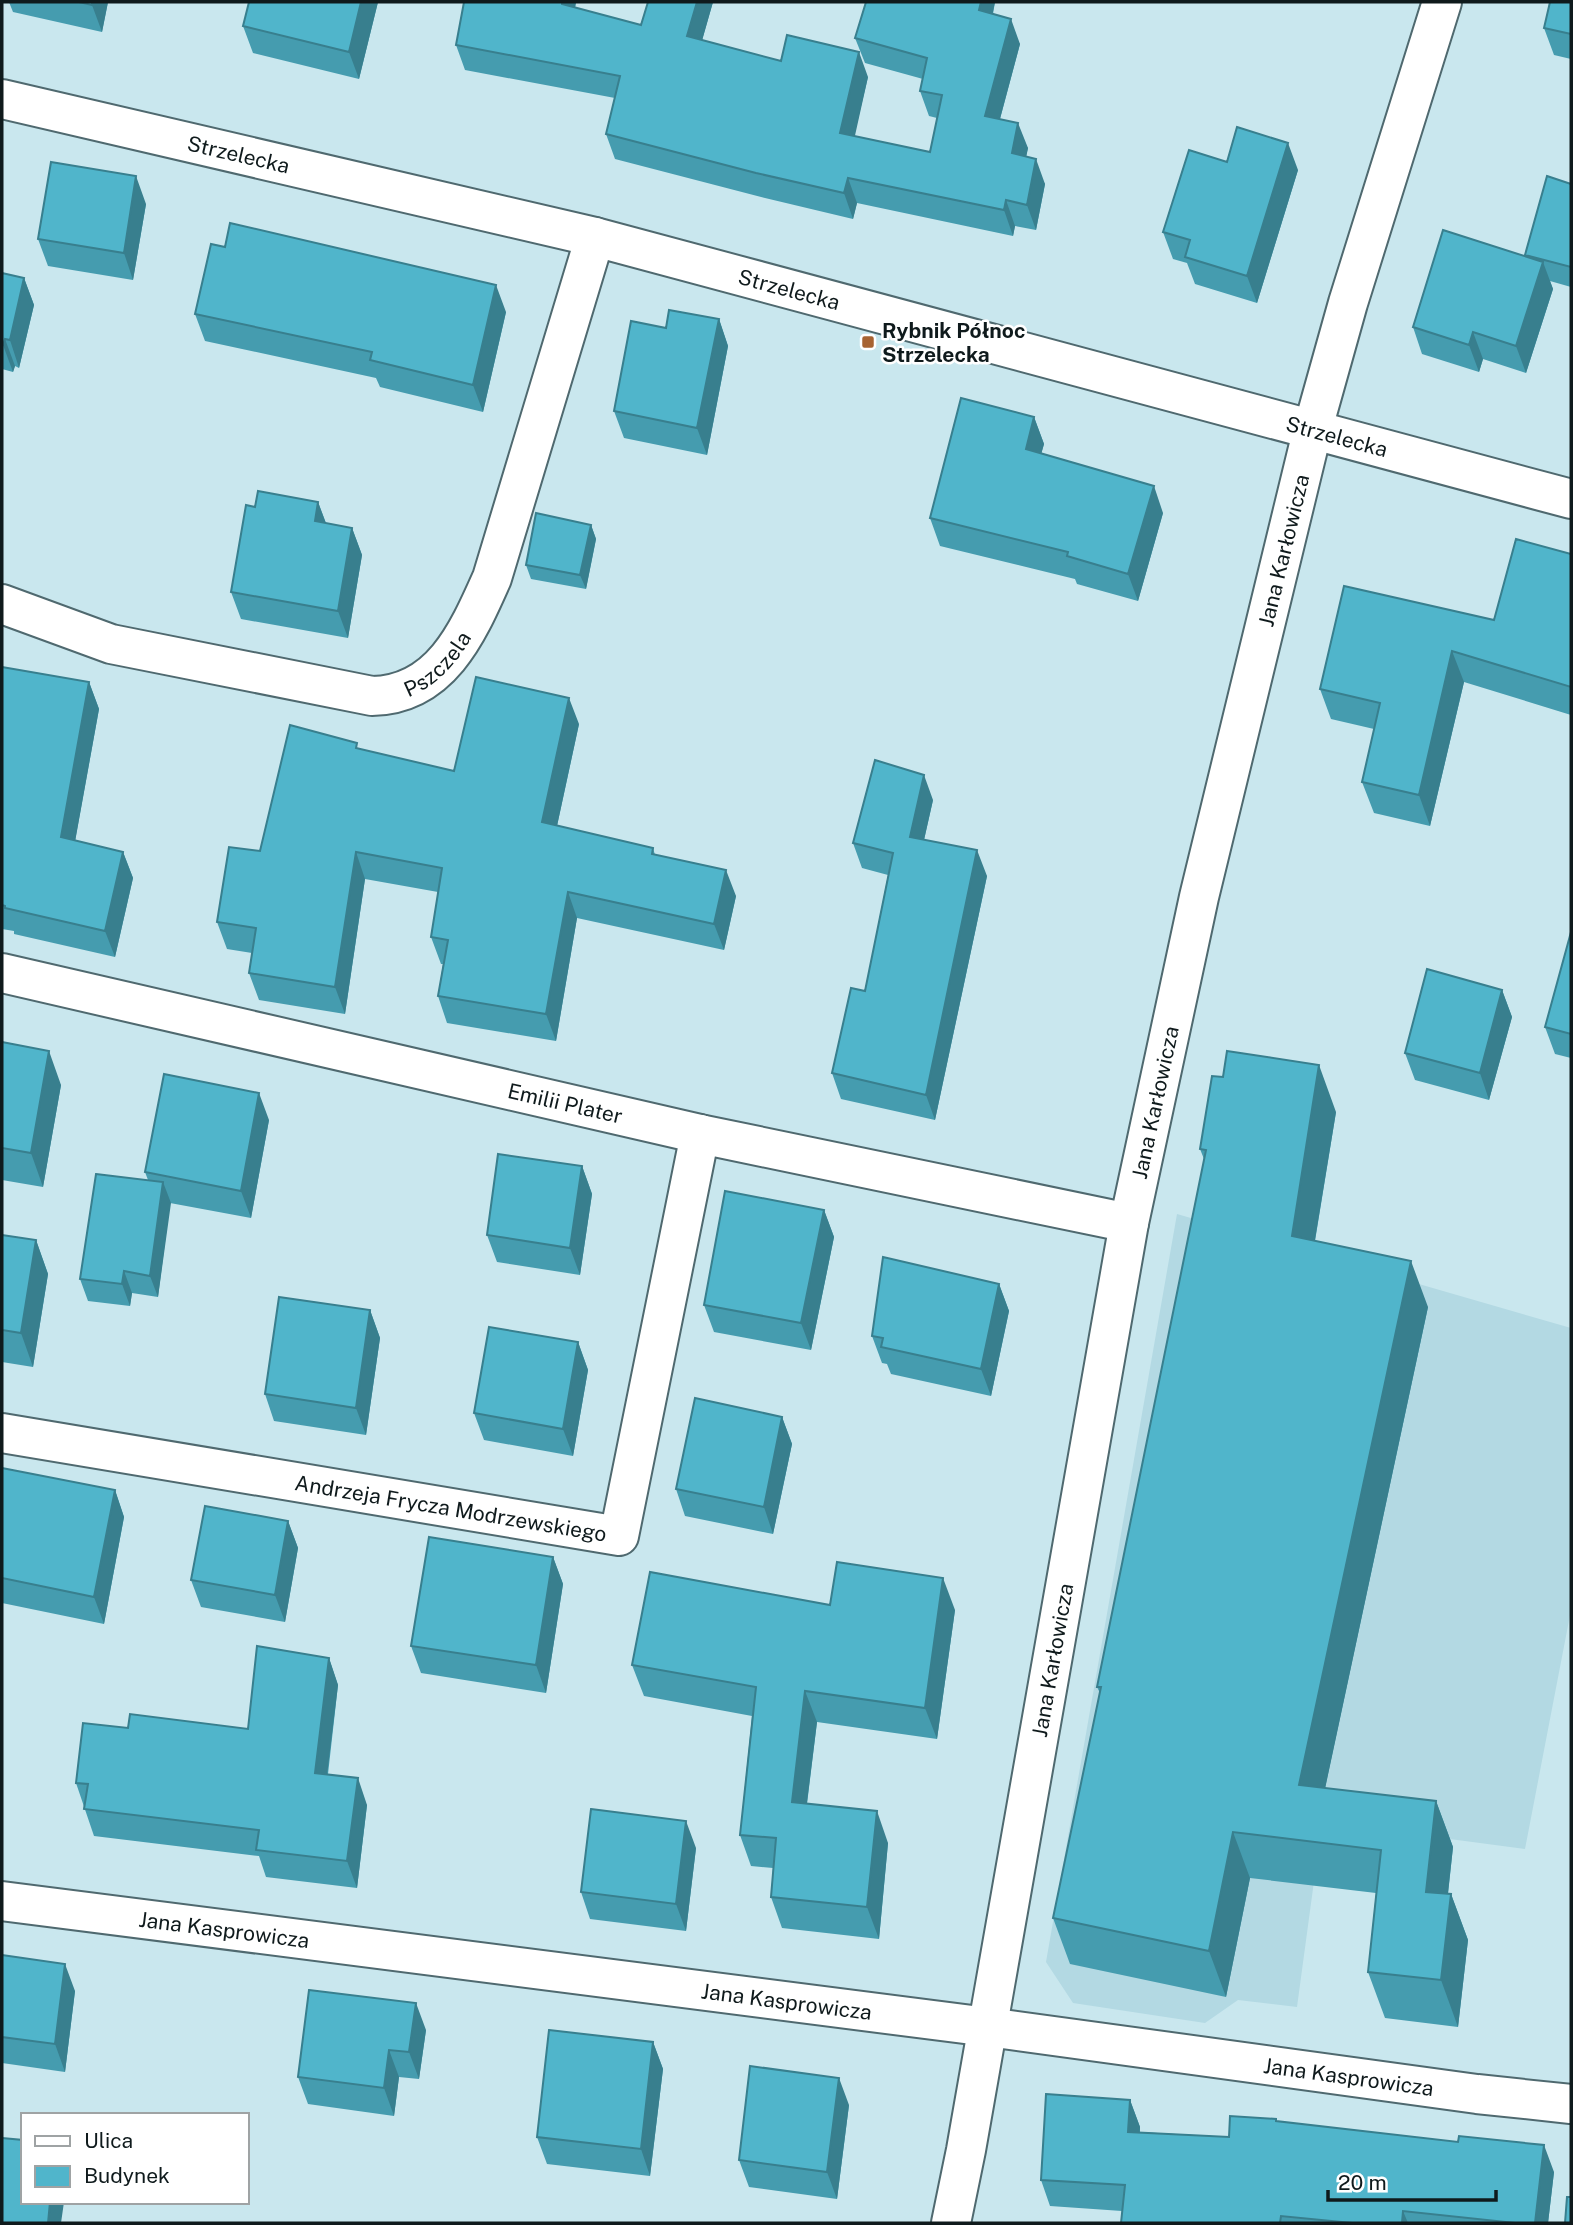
<svg xmlns="http://www.w3.org/2000/svg" width="1573" height="2225" viewBox="0 0 1573 2225" font-family="'Public Sans',sans-serif">
  <rect width="100%" height="100%" fill="#c9e7ee"/>
  <path fill="#b3d9e3" d="M1177 1214 1571 1328V1610L1525 1849 1322 1822 1297 2007 1238 2000 1205 2023 1073 2003 1046 1962Z"/>
  <g fill="none" stroke-linecap="round" stroke-linejoin="round">
    <defs>
      <g id="minor">
        <path id="s1" d="M2 99 595 237 1571 499"/>
        <path id="s2" d="M2 604 111 644 372 696C441 695 468 632 492 578L595 237"/>
        <path id="s3" d="M2 973 700 1134 1129 1223"/>
        <path id="s4" d="M2 1433 619 1536 700 1134"/>
        <path id="s5" d="M2 1901 988 2027 1477 2094 1571 2104"/>
        <path id="s6" d="M951 2223 966 2150 1129 1223 1199 897 1313 428 1348 303 1442 2"/>
      </g>
    </defs>
    <use href="#minor" stroke="#4f696f" stroke-width="42"/>
    <use href="#minor" stroke="#fff" stroke-width="38"/>
  </g>
  <path fill="#459caf" d="M9 2H108L102 32 13 12Z
    M249 2H378L359 79 253 53 243 26Z
    M464 2H576L575 8 641 25 648 2H713L702 40 781 61 868 77 854 136 930 152 937 118 929 116 920 91 923 79 865 63 855 38 866 2H995L993 14 1020 44 1000 119 1028 148 1026 156 1045 184 1036 230 1015 226 1013 236 857 203 853 219 765 198 615 159 606 134 615 98 465 70 456 45Z
    M1571 2V59L1554 55 1544 28Z
    M1227 162 1298 170 1257 303 1195 284 1187 263 1173 259 1163 232Z
    M1571 184V287L1550 281 1553 289 1526 373 1483 359 1479 372 1422 354 1413 327 1525 256V255Z
    M146 204 133 280 48 266 38 239Z
    M2 273 24 278 34 305 19 368 15 366 13 372 2 369Z
    M506 312 483 412 380 387 376 378 205 341 195 314Z
    M719 319 728 346 707 455 624 438 614 411 666 328Z
    M1034 417 1044 444 1041 454 1163 513 1138 601 1077 584 1075 579 940 546 930 518Z
    M318 502 326 523 352 528 362 555 348 638 241 619 231 592 255 507Z
    M591 525 596 539 586 589 531 579 526 565Z
    M1571 554V715L1464 682 1430 826 1374 813 1362 782 1374 729 1331 719 1320 689 1494 620Z
    M2 667 89 682 99 709 75 841 123 852 133 878 115 957 14 934V931L2 929Z
    M579 724 557 826 653 848 655 855 736 896 724 950 577 918 556 1041 447 1023 438 996 443 964H441L431 937 438 892 365 879 345 1014 259 1000 249 973 252 953 227 949 217 922 260 851 360 749 454 771Z
    M933 800 924 840 987 876 935 1120 841 1099 832 1073 865 991 888 875 862 868 853 843Z
    M1571 932V1058L1555 1054 1545 1027Z
    M1502 990 1512 1017 1489 1100 1415 1080 1405 1053Z
    M2 1042 61 1085 43 1187 2 1180Z
    M1336 1112 1315 1241 1428 1307 1325 1788 1436 1801 1453 1847 1448 1894H1451L1468 1940 1458 2027 1385 2018 1368 1972 1376 1893 1250 1878 1226 1997 1070 1964 1053 1918 1100 1693 1097 1687 1204 1159 1200 1149Z
    M269 1120 251 1218 170 1203 158 1297 132 1293 130 1306 88 1301 80 1279 148 1180 145 1172Z
    M582 1166 592 1194 580 1275 497 1262 487 1235Z
    M824 1210 834 1237 811 1350 714 1332 704 1305Z
    M2 1235 36 1240 48 1274 33 1367 2 1362Z
    M999 1284 1009 1311 991 1396 891 1374 887 1364 882 1363 872 1336Z
    M370 1310 380 1338 366 1435 274 1421 265 1394Z
    M578 1342 588 1370 573 1456 484 1440 474 1413Z
    M782 1417 792 1444 773 1534 685 1516 676 1489Z
    M2 1468 115 1490 124 1517 104 1624 2 1603Z
    M288 1521 298 1548 285 1622 201 1607 191 1580Z
    M553 1557 563 1584 546 1693 421 1673 411 1646Z
    M830 1605 955 1610 937 1739 817 1722 807 1804 888 1843 879 1939 782 1928 771 1897 773 1868 751 1866 740 1835 752 1716 644 1696 632 1665Z
    M329 1658 338 1685 328 1774 367 1805 357 1888 266 1877 259 1856 94 1836 76 1783 128 1728 248 1729Z
    M696 1848 686 1931 590 1919 581 1892Z
    M2 1955 75 1991 65 2072 2 2063Z
    M426 2030 419 2079 399 2077 394 2116 308 2104 298 2077Z
    M653 2042 663 2069 650 2176 547 2164 537 2137Z
    M1130 2100 1140 2127V2132L1229 2137 1277 2121 1554 2172 1548 2223H1121L1122 2211 1050 2206 1041 2180Z
    M849 2105 837 2199 749 2187 739 2160Z"/>
  <path fill="#387f8e" d="M92 2H108L102 32 92 5Z
    M361 2H378L359 79 349 52Z
    M562 2H576L571 29 562 4Z
    M697 2H713L696 62 687 36Z
    M981 2H995L988 35 979 10Z
    M1011 19 1020 44 994 141 985 116Z
    M859 52 868 77 850 158 840 133Z
    M1018 123 1028 148 1022 178 1012 153Z
    M1288 143 1298 170 1257 303 1247 276Z
    M1036 159 1045 184 1036 230 1027 205Z
    M136 176 146 204 133 280 124 253Z
    M848 178 857 203 853 219 844 193Z
    M1006 200 1015 226 1013 236 1004 210Z
    M1543 262 1553 289 1526 373 1516 346Z
    M24 278 34 305 19 368 10 340Z
    M496 285 506 312 483 412 473 385Z
    M719 319 728 346 707 455 697 428Z
    M1473 332 1483 359 1479 372 1469 345Z
    M5 339 15 366 13 372 3 345Z
    M1034 417 1044 444 1035 476 1026 449Z
    M1154 486 1163 513 1138 601 1128 574Z
    M318 502 328 529 315 521Z
    M591 525 596 539 586 589 580 575Z
    M352 528 362 555 348 638 338 611Z
    M1452 651 1464 682 1430 826 1419 795Z
    M89 682 99 709 71 864 61 837Z
    M569 698 579 724 552 849 542 822Z
    M924 775 933 800 919 862 910 837Z
    M977 850 987 876 935 1120 926 1095Z
    M123 852 133 878 115 957 105 931Z
    M356 852 365 879 345 1014 335 987Z
    M726 870 736 896 724 950 714 924Z
    M568 892 577 918 556 1041 546 1014Z
    M1502 990 1512 1017 1489 1100 1480 1073Z
    M49 1051 61 1085 43 1187 31 1153Z
    M1319 1065 1336 1112 1308 1282 1292 1236Z
    M259 1093 269 1120 251 1218 241 1191Z
    M582 1166 592 1194 580 1275 570 1248Z
    M163 1182 171 1203 158 1297 150 1276Z
    M824 1210 834 1237 811 1350 801 1323Z
    M36 1240 48 1274 33 1367 21 1333Z
    M1411 1261 1428 1307 1316 1831 1299 1785Z
    M124 1271 132 1293 130 1306 122 1284Z
    M999 1284 1009 1311 991 1396 981 1369Z
    M370 1310 380 1338 366 1435 356 1408Z
    M578 1342 588 1370 573 1456 563 1429Z
    M782 1417 792 1444 773 1534 764 1507Z
    M115 1490 124 1517 104 1624 94 1597Z
    M288 1521 298 1548 285 1622 275 1595Z
    M553 1557 563 1584 546 1693 536 1665Z
    M943 1578 955 1610 937 1739 925 1708Z
    M329 1658 338 1685 324 1800 315 1773Z
    M805 1691 817 1722 803 1834 792 1802Z
    M358 1778 367 1805 357 1888 347 1861Z
    M1436 1801 1453 1847 1443 1938 1426 1892Z
    M877 1811 888 1843 879 1939 867 1907Z
    M686 1821 696 1848 686 1931 676 1904Z
    M1233 1832 1250 1878 1226 1997 1209 1951Z
    M1451 1894 1468 1940 1458 2027 1441 1980Z
    M65 1964 75 1991 65 2072 55 2044Z
    M416 2003 426 2030 419 2079 409 2052Z
    M653 2042 663 2069 650 2176 641 2149Z
    M389 2050 399 2077 394 2116 384 2088Z
    M839 2078 849 2105 837 2199 827 2172Z
    M1130 2100 1140 2127 1138 2158 1128 2132Z
    M1544 2145 1554 2172 1548 2223H1535Z
    M50 2202H64L61 2223H48Z
    M1403 2211 1408 2223H1402Z"/>
  <path fill="#50b5cb" stroke="#387f8e" stroke-width="2" d="M79 2H92V5Z
    M249 2H361L349 52 243 26Z
    M464 2H562V4L641 25 648 2H697L687 36 781 61 787 35 859 52 840 133 930 152 942 95 920 91 927 58 855 38 866 2H981L979 10 1011 19 985 116 1018 123 1012 153 1036 159 1027 205 1006 200 1004 210 848 178 844 193 756 173 606 134 620 76 456 45Z
    M1550 2H1571V34L1544 28Z
    M1237 127 1288 143 1247 276 1185 257 1190 240 1163 232 1189 150 1227 162Z
    M51 162 136 176 124 253 38 239Z
    M1547 176 1571 184V267L1525 255Z
    M230 223 496 285 473 385 370 360 372 352 195 314 211 244 225 247Z
    M1443 230 1543 262 1516 346 1473 332 1469 345 1413 327Z
    M2 273 24 278 10 340 5 339 3 345H2Z
    M669 310 719 319 697 428 614 411 631 321 666 328Z
    M961 398 1034 417 1026 449 1154 486 1128 574 1067 556 1068 552 930 518Z
    M258 491 318 502 315 521 352 528 338 611 231 592 246 505 255 507Z
    M536 513 591 525 580 575 526 565Z
    M1516 539 1571 554V687L1452 651 1419 795 1362 782 1380 703 1320 689 1344 586 1494 620Z
    M2 667 89 682 61 837 123 852 105 931 5 908V906L2 905Z
    M476 677 569 698 542 822 653 848 652 854 726 870 714 924 568 892 546 1014 438 996 448 940 431 937 442 868 356 852 335 987 249 973 256 928 217 922 229 847 260 851 290 725 357 743 356 748 454 771Z
    M875 760 924 775 910 837 977 850 926 1095 832 1073 851 988 865 991 893 853 853 843Z
    M1571 932V1034L1545 1027Z
    M1427 969 1502 990 1480 1073 1405 1053Z
    M2 1042 49 1051 31 1153 2 1148Z
    M1227 1051 1319 1065 1292 1236 1411 1261 1299 1785 1436 1801 1426 1892 1451 1894 1441 1980 1368 1972 1381 1850 1233 1832 1209 1951 1053 1918 1101 1687H1097L1206 1150 1200 1149 1212 1076 1223 1077Z
    M164 1074 259 1093 241 1191 145 1172Z
    M498 1154 582 1166 570 1248 487 1235Z
    M96 1174 163 1182 150 1276 124 1271 122 1284 80 1279Z
    M725 1191 824 1210 801 1323 704 1305Z
    M2 1235 36 1240 21 1333 2 1330Z
    M883 1257 999 1284 981 1369 881 1347 883 1338 872 1336Z
    M279 1297 370 1310 356 1408 265 1394Z
    M489 1327 578 1342 563 1429 474 1413Z
    M695 1398 782 1417 764 1507 676 1489Z
    M2 1468 115 1490 94 1597 2 1578Z
    M205 1506 288 1521 275 1595 191 1580Z
    M429 1537 553 1557 536 1665 411 1646Z
    M837 1562 943 1578 925 1708 805 1691 792 1802 877 1811 867 1907 771 1897 776 1838 740 1835 756 1687 632 1665 650 1572 830 1605Z
    M257 1646 329 1658 315 1773 358 1778 347 1861 256 1850 259 1830 84 1809 88 1784 76 1783 83 1723 128 1728 130 1714 248 1729Z
    M591 1809 686 1821 676 1904 581 1892Z
    M2 1955 65 1964 55 2044 2 2037Z
    M309 1990 416 2003 409 2052 389 2050 384 2088 298 2077Z
    M549 2030 653 2042 641 2149 537 2137Z
    M750 2066 839 2078 827 2172 739 2160Z
    M1046 2094 1130 2100 1128 2132 1229 2137 1230 2116 1276 2119V2121L1458 2142 1459 2136 1544 2145 1535 2223H1515L1403 2211 1402 2223H1352L1281 2216 1280 2223H1121L1125 2185 1041 2180Z
    M2 2138 23 2140V2202H50L48 2223H2Z
    M1567 2197H1571V2223H1565Z"/>
  <rect fill="#a76332" stroke="#fff" stroke-width="2.5" x="861" y="335" width="14" height="14" rx="3.5"/>
  <g text-anchor="middle" dominant-baseline="central" stroke-width="5" stroke-linejoin="round" paint-order="stroke">
    <g font-size="21" fill="#0f1a1c" stroke="#fff">
      <text stroke="none"><textPath href="#s1" startOffset="243">Strzelecka</textPath></text>
      <text stroke="none"><textPath href="#s1" startOffset="810">Strzelecka</textPath></text>
      <text stroke="none"><textPath href="#s1" startOffset="1377">Strzelecka</textPath></text>
      <text stroke="none"><textPath href="#s6" startOffset="1706">Jana Karłowicza</textPath></text>
      <text stroke="none"><textPath href="#s2" startOffset="458">Pszczela</textPath></text>
      <text stroke="none"><textPath href="#s3" startOffset="578">Emilii Plater</textPath></text>
      <text stroke="none"><textPath href="#s6" startOffset="1139">Jana Karłowicza</textPath></text>
      <text stroke="none"><textPath href="#s4" startOffset="455">Andrzeja Frycza Modrzewskiego</textPath></text>
      <text stroke="none"><textPath href="#s6" startOffset="572">Jana Karłowicza</textPath></text>
      <text stroke="none"><textPath href="#s5" startOffset="224">Jana Kasprowicza</textPath></text>
      <text stroke="none"><textPath href="#s5" startOffset="791">Jana Kasprowicza</textPath></text>
      <text stroke="none"><textPath href="#s5" startOffset="1358">Jana Kasprowicza</textPath></text>
    </g>
    <g font-size="21" font-weight="bold" fill="#0f1a1c" stroke="#fff" text-anchor="start">
      <text x="882" y="330">Rybnik Północ<tspan x="882" dy="24">Strzelecka</tspan></text>
    </g>
  </g>
  <rect width="1573" height="2225" fill="none" stroke="#0f1a1c" stroke-width="7"/>
  <rect x="21" y="2113" width="228" height="91" fill="#ffffff" stroke="#9fa3a4" stroke-width="2"/>
  <rect x="35" y="2136" width="35" height="10" fill="#ffffff" stroke="#9fa3a4" stroke-width="2"/>
  <text x="84" y="2148" font-size="21" fill="#0f1a1c">Ulica</text>
  <rect x="35" y="2166" width="35" height="21" fill="#50b5cb" stroke="#9fa3a4" stroke-width="2"/>
  <text x="84" y="2183" font-size="21" fill="#0f1a1c">Budynek</text>
  <path d="M1328 2190v10h168v-10" fill="none" stroke="#0f1a1c" stroke-width="3.5"/>
  <text x="1338" y="2190" font-size="21" fill="#0f1a1c" stroke="#ffffff" stroke-width="5" paint-order="stroke">20 m</text>
</svg>
